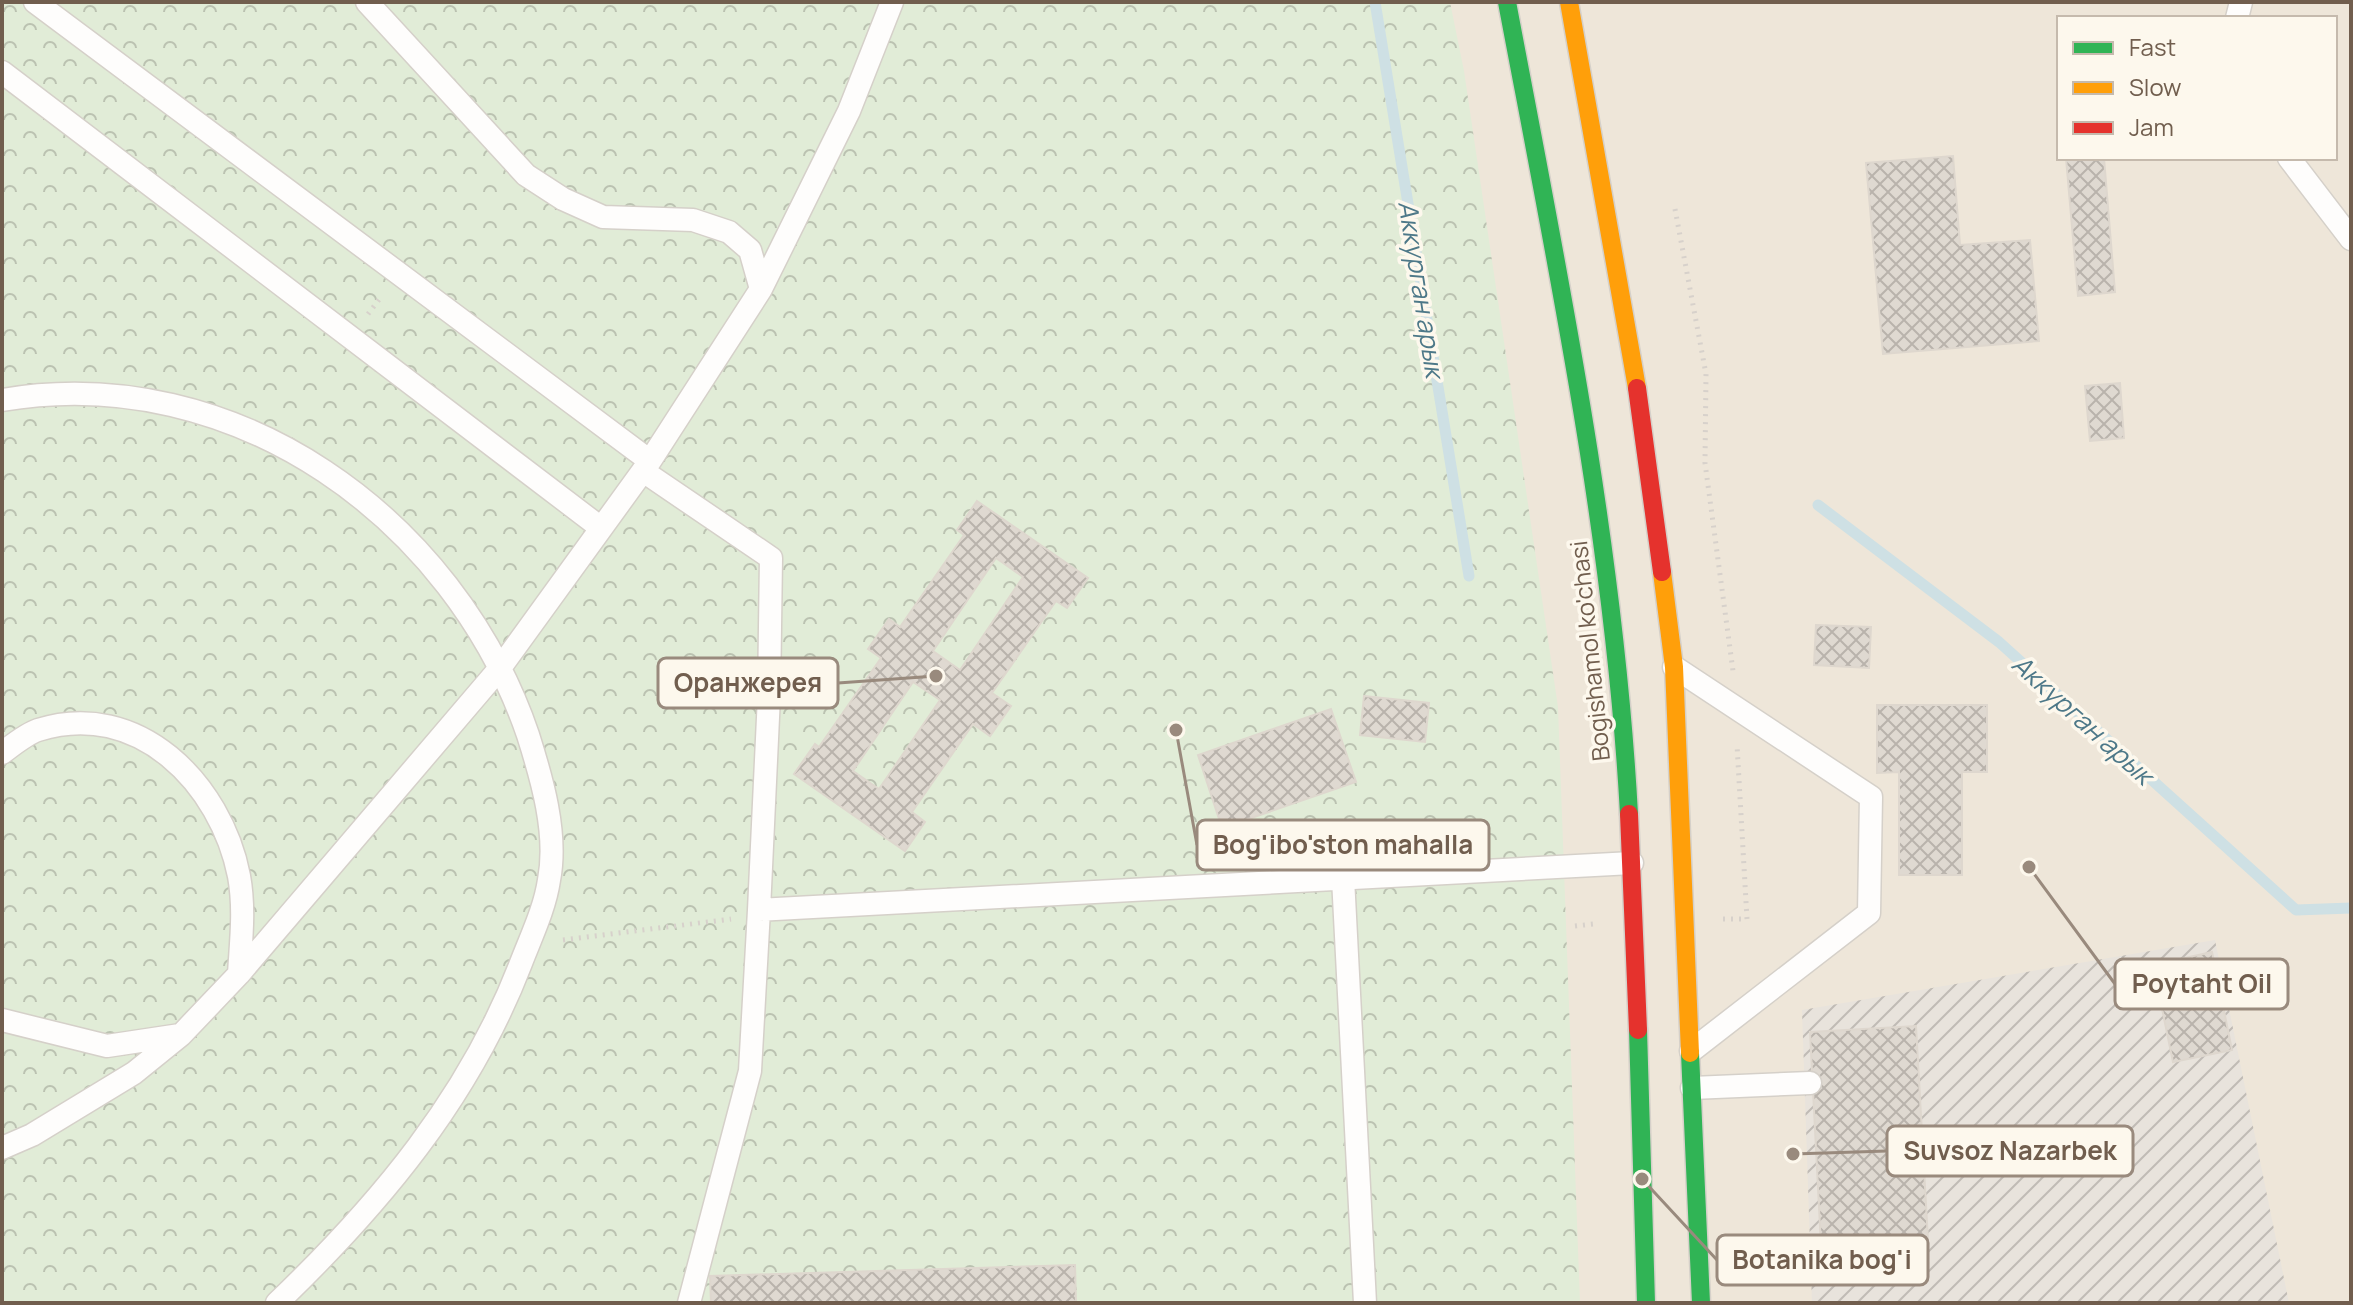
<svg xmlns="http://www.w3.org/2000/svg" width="2353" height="1305" viewBox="0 0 2353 1305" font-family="Manrope,sans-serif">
  <defs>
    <pattern id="industrial-furrows" width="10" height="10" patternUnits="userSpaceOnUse" patternTransform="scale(2)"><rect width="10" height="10" fill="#e8e3dc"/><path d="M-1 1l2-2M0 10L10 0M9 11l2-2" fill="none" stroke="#c0bbb5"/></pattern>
    <pattern id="forest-crowns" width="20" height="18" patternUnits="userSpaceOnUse" patternTransform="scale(2)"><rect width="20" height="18" fill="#e1ecd7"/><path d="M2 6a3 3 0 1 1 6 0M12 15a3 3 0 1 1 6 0" fill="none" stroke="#bbc2b1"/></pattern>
    <pattern id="building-cross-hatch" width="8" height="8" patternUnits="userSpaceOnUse" patternTransform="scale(2)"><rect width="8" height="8" fill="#dfd9d1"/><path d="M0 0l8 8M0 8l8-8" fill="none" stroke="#b9b3ac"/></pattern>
  </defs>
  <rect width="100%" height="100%" fill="#f6f3eb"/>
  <path fill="#eee6d9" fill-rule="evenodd" d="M2 2H2351V1303H2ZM2059 18H2335V158H2059Z"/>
  <path fill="url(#industrial-furrows)" d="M2215 940 2289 1303H1812L1802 1010Z"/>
  <path fill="url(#forest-crowns)" d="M2 2H1450L1464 71 1558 707 1580 1303H2Z"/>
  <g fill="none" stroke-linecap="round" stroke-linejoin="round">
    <path stroke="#cee0e4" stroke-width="11" d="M1375 2 1469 576
      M1818 505 1999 642 2296 910 2351 908"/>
  </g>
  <path fill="url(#building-cross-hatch)" stroke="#ded7ce" stroke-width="2" fill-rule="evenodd" d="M1953 156 1960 245 2030 240 2039 341 1883 354 1866 163Z
    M2066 158H2104L2115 292 2078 296Z
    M2120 383 2124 438 2090 441 2085 386Z
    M977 501 1088 578 1067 608 1056 601 992 693 1011 706 990 736 973 724 912 812 925 822 905 851 794 774 815 744 819 747 881 658 868 649 889 619 900 627 964 535 957 530ZM996 558 1023 577 960 670 933 651ZM913 682 940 700 879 789 853 771Z
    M1816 625 1871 627 1869 668 1814 665Z
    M1364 696 1429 703 1425 742 1360 735Z
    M1877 705H1987V772H1962V875H1899V772L1877 773Z
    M1331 709 1356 782 1222 828 1198 755Z
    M2212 952 2232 1050 2173 1062 2153 965Z
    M1916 1026 1928 1240 1821 1246 1810 1032Z
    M1075 1265 1076 1303H711L710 1276Z"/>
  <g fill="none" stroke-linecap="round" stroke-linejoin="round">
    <defs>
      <path id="lane" d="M35 2 650 461
        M367 2 526 175 563 199 603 217 693 220 729 232 750 250 761 289
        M2237 18 2241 2
        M2 72 601 528
        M2289 158 2351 239
        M2 400C234 360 454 518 528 735 542 779 558 834 549 880 545 908 531 937 521 963 469 1098 380 1204 277 1303
        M643 471 771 558 769 696 759 910 1632 863
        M1674 667 1871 797 1869 913 1691 1051
        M2 753C13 745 26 734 38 730 138 698 221 784 239 876 245 909 241 941 239 974
        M1343 878 1365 1303
        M2 1020 107 1046 180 1035
        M1692 1088 1810 1083
        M2 1148 32 1135 134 1073 181 1035 239 974 500 668 650 461 761 289 849 111 892 2
        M689 1303 750 1071 759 910"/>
      <path id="fast" d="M1507 2C1558 272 1614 540 1629 814
        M1638 1030 1646 1303
        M1690 1053 1701 1303"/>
      <path id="slow" d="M1569 2 1637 388
        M1662 572 1674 667 1690 1053"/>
      <path id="jam" d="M1637 388 1662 572
        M1629 814 1638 1030"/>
    </defs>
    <use href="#lane" stroke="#d5d0c9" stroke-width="25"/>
    <use href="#fast" stroke="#d5d0c9" stroke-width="21"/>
    <use href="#slow" stroke="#d5d0c9" stroke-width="21"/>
    <use href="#jam" stroke="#d5d0c9" stroke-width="21"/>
    <path stroke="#d7d1cb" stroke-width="5" stroke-dasharray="2 6" stroke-linecap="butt" d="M1675 209 1706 374 1705 463 1733 671
      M368 314 381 297
      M1723 919H1747L1737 745
      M1575 926 1593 924
      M563 940 731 919"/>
    <use href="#lane" stroke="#fefdfc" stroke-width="22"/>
    <use href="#fast" stroke="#30b455" stroke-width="18"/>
    <use href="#slow" stroke="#ff9f0a" stroke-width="18"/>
    <use href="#jam" stroke="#e5322d" stroke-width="18"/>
  </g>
  <g text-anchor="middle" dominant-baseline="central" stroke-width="7" stroke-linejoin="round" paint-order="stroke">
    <g font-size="24" fill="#715e4e" stroke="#fdf8ed">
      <text transform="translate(1589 651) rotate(-96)">Bogishamol ko'chasi</text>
    </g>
    <g font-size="26" font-style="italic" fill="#4d7888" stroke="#fdf8ed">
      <text transform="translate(1422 289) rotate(81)">Аккурган арык</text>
      <text transform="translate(2083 719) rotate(42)">Аккурган арык</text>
    </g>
  </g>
  <path fill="none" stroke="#998a7d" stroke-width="3" d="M936 676L838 683M1176 730L1197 845M2029 867L2115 984M1793 1154L1887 1151M1642 1179L1717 1260"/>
  <g fill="#998a7d" stroke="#fdf8ed" stroke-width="3">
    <circle cx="936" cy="676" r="8"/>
    <circle cx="1176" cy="730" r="8"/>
    <circle cx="2029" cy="867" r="8"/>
    <circle cx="1793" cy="1154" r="8"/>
    <circle cx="1642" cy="1179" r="8"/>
  </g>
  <g fill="#fdf8ed" stroke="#998a7d" stroke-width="3">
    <rect x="658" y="658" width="180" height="50" rx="8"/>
    <rect x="1197" y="820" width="292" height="50" rx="8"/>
    <rect x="2115" y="959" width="173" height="50" rx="8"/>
    <rect x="1887" y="1126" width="246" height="50" rx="8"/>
    <rect x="1717" y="1235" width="211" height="50" rx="8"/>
  </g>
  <g font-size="26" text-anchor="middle" font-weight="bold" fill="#715e4e">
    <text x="748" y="692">Оранжерея</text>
    <text x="1343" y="854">Bog'ibo'ston mahalla</text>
    <text x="2202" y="993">Poytaht Oil</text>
    <text x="2010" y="1160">Suvsoz Nazarbek</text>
    <text x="1822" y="1269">Botanika bog'i</text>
  </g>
  <rect width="2353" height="1305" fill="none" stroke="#715e4e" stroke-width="8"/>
  <rect x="2057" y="16" width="280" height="144" fill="#fdf8ed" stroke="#c5baad" stroke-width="2"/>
  <rect x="2073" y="42" width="40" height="12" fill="#30b455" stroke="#c5baad" stroke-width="2"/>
  <text x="2129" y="56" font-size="24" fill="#715e4e">Fast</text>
  <rect x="2073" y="82" width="40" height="12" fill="#ff9f0a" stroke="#c5baad" stroke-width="2"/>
  <text x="2129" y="96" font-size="24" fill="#715e4e">Slow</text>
  <rect x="2073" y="122" width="40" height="12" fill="#e5322d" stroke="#c5baad" stroke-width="2"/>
  <text x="2129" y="136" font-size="24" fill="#715e4e">Jam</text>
</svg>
